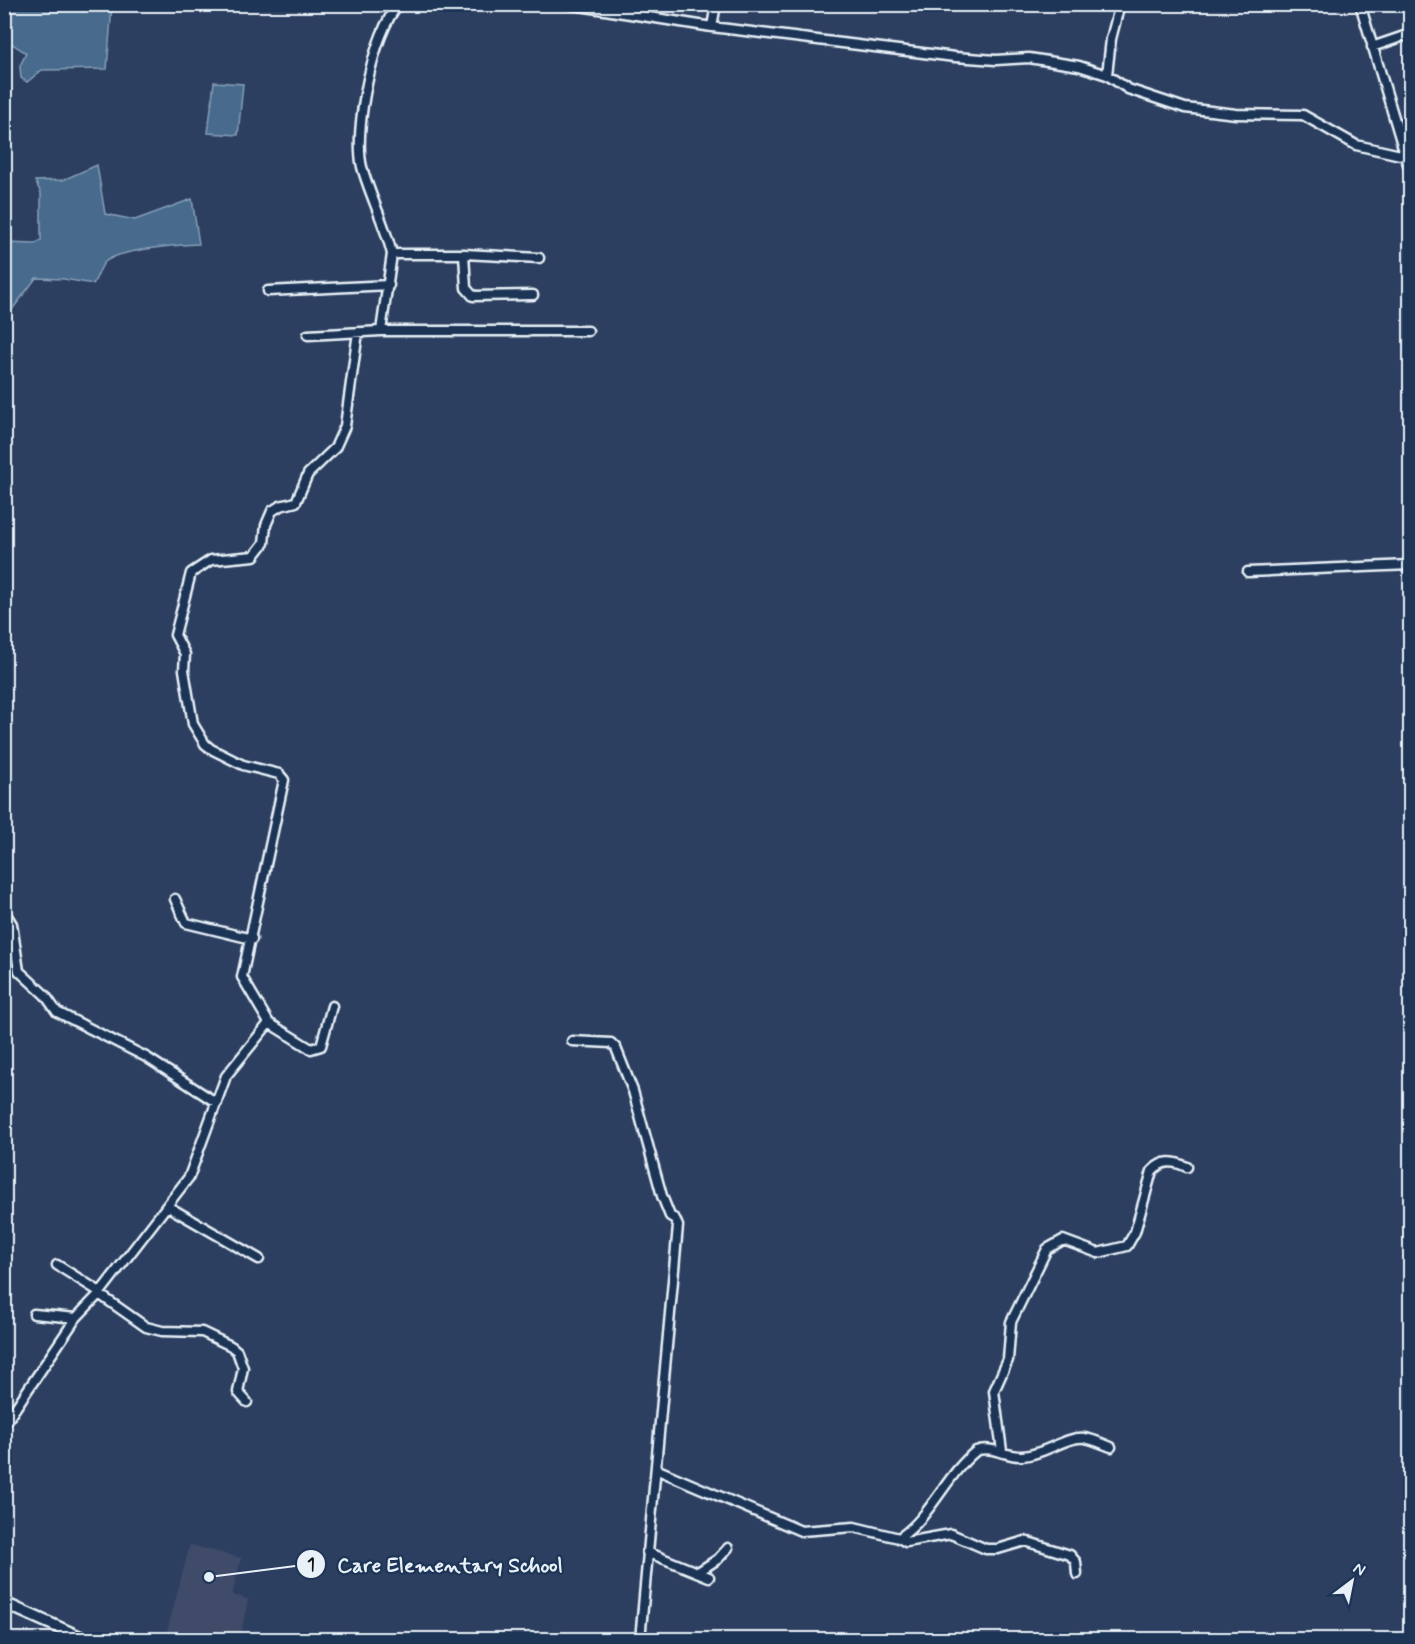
<svg xmlns="http://www.w3.org/2000/svg" width="1415" height="1644" viewBox="0 0 1415 1644" font-family="Mynerve,sans-serif">
  <rect width="100%" height="100%" fill="#2d3f60"/>
  <filter id="ink" filterUnits="userSpaceOnUse"><feTurbulence type="fractalNoise" baseFrequency=".0167" numOctaves="2"/><feDisplacementMap in="SourceGraphic" scale="12" xChannelSelector="R" yChannelSelector="G"/><feConvolveMatrix kernelMatrix="1 2 1 2 8 2 1 2 1" color-interpolation-filters="sRGB"/></filter>
  <g filter="url(#ink)">
    <path fill="#404b6b" d="M190 1545 241 1558 232 1595 248 1599 240 1639H165Z"/>
    <path fill="#466a8d" stroke="#87a0b8" stroke-width="1.5" d="M4 5H112L107 69 42 70 27 82 21 78 20 66 26 53 5 39Z
      M214 82 243 84 238 135 208 133Z
      M97 165 105 214 135 220 192 199 199 244C179 245 120 249 105 262 100 267 97 278 93 284L64 279 36 278 5 319V243L35 244 41 240V193L35 181 63 180Z"/>
    <g fill="none" stroke-linecap="round" stroke-linejoin="round">
      <defs>
        <path id="minor" d="M399 4C373 31 353 131 362 167 370 196 385 224 392 254H464L466 288 473 296 533 295
          M567 4 712 27 955 57 996 60 1029 58 1079 66 1107 75 1128 89 1185 108 1236 114 1303 115 1356 145 1405 156
          M1360 4 1410 171
          M712 27 716 4
          M1372 47 1410 34
          M1107 75 1111 39 1120 4
          M464 254 539 258
          M268 291 389 285
          M381 331H588
          M308 335 381 331 392 254
          M1248 572 1410 565
          M175 899 186 923 252 939
          M4 911 12 924 19 971 45 995 57 1012 146 1057 217 1103
          M332 1006 321 1046 311 1049 269 1023 242 977 284 780 279 774 243 765 211 749 205 744 193 724 184 670 185 654 175 635 191 573 211 560 254 556 264 543 266 525 272 511 280 506 296 502 308 474 335 448 345 426 358 332
          M572 1041 611 1043 616 1048 633 1091 662 1196 670 1216 675 1219 678 1226 640 1640
          M167 1206 259 1259
          M57 1265 100 1292
          M99 1294 146 1327 162 1331 202 1332 231 1346 237 1351 243 1368 238 1392 247 1402
          M34 1314 76 1318
          M4 1425 76 1318 99 1294 189 1177 226 1076 269 1023
          M1002 1451 994 1391 1008 1360 1011 1322 1047 1249 1063 1240 1098 1253 1127 1246 1135 1232 1152 1171C1163 1159 1174 1161 1187 1167
          M658 1470 801 1531 854 1527 899 1538C931 1517 946 1475 976 1451 992 1445 1006 1457 1022 1456 1044 1455 1066 1436 1084 1438 1093 1439 1103 1444 1111 1447
          M899 1538 906 1542 951 1534 986 1549H998L1025 1541 1070 1555 1076 1562 1077 1574
          M647 1552 709 1577
          M698 1572 718 1559 728 1548"/>
        <path id="major" d="M4 1603 87 1640"/>
      </defs>
      <use href="#minor" stroke="#e8f1f8" stroke-width="13"/>
      <use href="#major" stroke="#e8f1f8" stroke-width="15"/>
      <use href="#minor" stroke="#1d3557" stroke-width="8"/>
      <use href="#major" stroke="#1d3557" stroke-width="10"/>
    </g>
  </g>
  <path fill="none" stroke="#e8f1f8" stroke-width="2" d="M209 1577L311 1564"/>
  <g fill="#e8f1f8" stroke="#1d3557" stroke-width="2">
    <circle cx="209" cy="1577" r="6"/>
    <circle cx="311" cy="1564" r="15"/>
  </g>
  <g font-size="18" text-anchor="middle" font-weight="bold" fill="#111">
    <text x="311" y="1570">1</text>
  </g>
  <g font-size="21" text-anchor="middle" font-weight="bold" fill="#e8f1f8" stroke="#1d3557" stroke-width="4.5" stroke-linejoin="round" paint-order="stroke">
    <text x="450" y="1572">Care Elementary School</text>
  </g>
  <rect width="1415" height="1644" fill="none" stroke="#1d3557" stroke-width="24"/>
  <rect x="12" y="12" width="1391" height="1620" fill="none" stroke="#e8f1f8" stroke-width="2" filter="url(#ink)"/>
  <g transform="translate(1352 1581) rotate(32)" stroke="#1d3557" stroke-width="4.5" paint-order="stroke">
  <path d="M0-4.5L10 22L0 15L-10 22Z" fill="#e8f1f8"/>
  <text y="-9" font-size="16" font-weight="bold" text-anchor="middle" fill="#e8f1f8">N</text>
  </g>
</svg>
